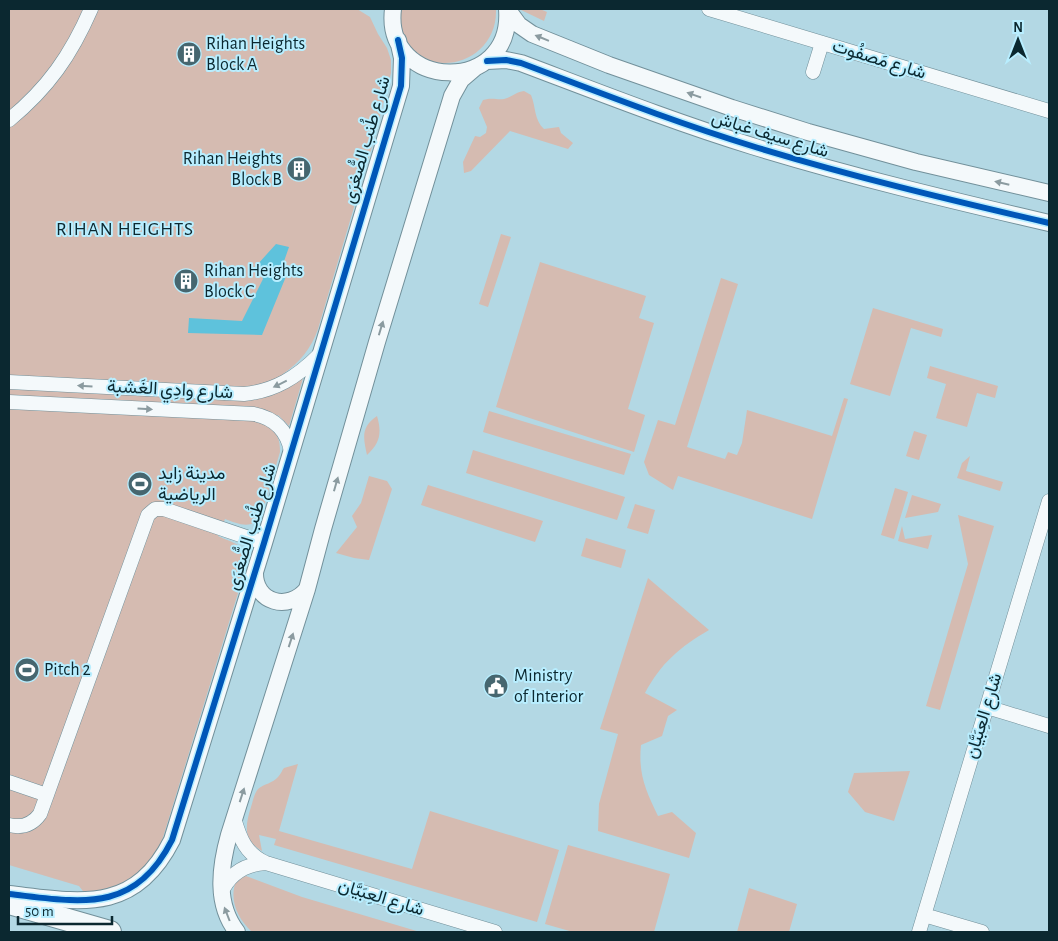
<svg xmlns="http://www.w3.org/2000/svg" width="1058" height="941" viewBox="0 0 1058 941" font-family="'Alegreya Sans',Vazirmatn,sans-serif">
  <rect width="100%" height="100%" fill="#b3d8e4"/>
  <path fill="#d5bbb1" d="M9 9H357L370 17 378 34 387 48 391 60V73L373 143 318 329C311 349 300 362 283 374L289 387 304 375 289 426 278 415 269 427C278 434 280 440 280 452L261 516C252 530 238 524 225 519L218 536C234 544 249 544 246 567L161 844 157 854 127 885 86 895 79 886 9 865Z
    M398 9H496C498 63 429 83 404 39 400 31 400 18 398 9Z
    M521 9H540L547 12 544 21 521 10Z
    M524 91 531 95C536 107 534 120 544 129L559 127 561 133 573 143 568 149 510 131 471 171 464 173 463 162 475 136 480 137 486 133 487 127 479 108 483 100C493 97 496 100 504 99 512 97 516 92 524 91Z
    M501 234 511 237 488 307 479 304Z
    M540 262 646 296 639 318 654 323 628 409 645 415 634 452 496 407Z
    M721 278 738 284 687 447 725 459 728 452 737 455 742 443 747 410 832 436 844 398 848 399 812 519 678 476 673 490 649 475 644 462 658 420 675 425Z
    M873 308 943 329 941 337 911 328 890 396 850 384Z
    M930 366 998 386 995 398 977 393 967 427 936 418 946 384 927 378Z
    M489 411 631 454 624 475 483 432Z
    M377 416C382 433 380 443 367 455 363 437 361 427 377 416Z
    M914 431 927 435 919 460 906 456Z
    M473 450 625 497 617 520 466 473Z
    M970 456 966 471 1003 482 1000 491 957 478 962 463Z
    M369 476 387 481 392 489 369 560 354 558 336 553 357 527 352 516 361 503Z
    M428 485 543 521 535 542 421 505Z
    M895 488 908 492 894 539 881 535Z
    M912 495 941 504 938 512 905 518Z
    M635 504 655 510 648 534 627 528Z
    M958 515 994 526 940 710 926 706 968 564Z
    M902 526 905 539 932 535 928 549 898 541Z
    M586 538 626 550 621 568 581 556Z
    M648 578 709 630C680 647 661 663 645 693L677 710 668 716 662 736 641 745C638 774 646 791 658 816L672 812 696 833 689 858 598 831 599 804 618 734 600 729Z
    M298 764 279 831 412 869 430 811 559 850 537 922 274 845 276 839 259 835 262 851C243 840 245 826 251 807 253 801 254 794 258 789 264 784 273 783 278 777 281 774 282 770 284 768Z
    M910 771 894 821 865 812 848 792 854 773Z
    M568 845 670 874 654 932H573L545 924Z
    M246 876 302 897 420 932H252C237 918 228 898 237 879Z
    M749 888 797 904 789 932H737Z"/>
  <path fill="#5ec2dc" d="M276 244 289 247 282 267 287 274 262 335 188 333 189 318 242 321 263 279 257 265Z"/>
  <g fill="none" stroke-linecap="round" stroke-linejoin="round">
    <defs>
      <path id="minor" d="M709 9 1049 111
        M813 72 822 43
        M9 120C48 88 71 55 91 9
        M9 382 244 394C275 391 297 377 319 355
        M9 402 254 414C274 418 287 430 291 451
        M987 707 1049 726
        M9 782 47 795
        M234 818C240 839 246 854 266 863L495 932
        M9 825C21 828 32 825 40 814L148 515 155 509H164L264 543
        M221 893C230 873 245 864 266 863
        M924 915 982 932
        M919 932 1049 501"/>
      <path id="tertiary" d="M393 9C383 91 514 96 507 9
        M508 10 519 25 532 34 609 65 732 108 808 132 916 162 1049 193
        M487 61 506 60 521 63C598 92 674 122 752 146 850 176 950 200 1049 223
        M255 572C254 603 289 612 307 589
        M9 894C80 902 134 915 172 840L264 543 401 86 402 58 398 40
        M237 932C215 904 220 867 229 835L307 589 323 529 377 342 452 96 461 80 475 68"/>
      <path id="trunk" d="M9 903 110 932"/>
    </defs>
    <use href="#minor" stroke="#72909a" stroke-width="15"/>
    <use href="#tertiary" stroke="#72909a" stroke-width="18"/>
    <use href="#trunk" stroke="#72909a" stroke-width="24"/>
    <use href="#minor" stroke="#f4f9fb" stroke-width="14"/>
    <use href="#tertiary" stroke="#f4f9fb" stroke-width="16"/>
    <use href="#trunk" stroke="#f4f9fb" stroke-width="22"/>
    <defs>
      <path id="cycleway" d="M487 61 506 60 521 63C598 92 674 122 752 146 850 176 950 200 1049 223
        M9 894C80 902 134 915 172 840L264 543 401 86 402 58 398 40"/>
    </defs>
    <use href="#cycleway" stroke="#b8eeff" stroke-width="9"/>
    <use href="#cycleway" stroke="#0057b8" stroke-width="6"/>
  </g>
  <defs><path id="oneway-solid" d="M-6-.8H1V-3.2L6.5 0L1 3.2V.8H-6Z" transform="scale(1.25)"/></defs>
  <g fill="#8b9ba0">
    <use href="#oneway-solid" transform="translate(542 38) rotate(-158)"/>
    <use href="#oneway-solid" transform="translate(694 95) rotate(-161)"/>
    <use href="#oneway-solid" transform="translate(1002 183) rotate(-167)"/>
    <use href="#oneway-solid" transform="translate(381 328) rotate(-73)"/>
    <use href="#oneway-solid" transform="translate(280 384) rotate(154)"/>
    <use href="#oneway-solid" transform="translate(85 386) rotate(-177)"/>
    <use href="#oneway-solid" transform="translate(145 409) rotate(3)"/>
    <use href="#oneway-solid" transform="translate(336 484) rotate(-74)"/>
    <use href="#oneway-solid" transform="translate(291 640) rotate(-72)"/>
    <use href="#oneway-solid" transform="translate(242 795) rotate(-72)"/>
    <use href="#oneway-solid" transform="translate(227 914) rotate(-111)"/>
  </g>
  <defs>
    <symbol id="building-disc" viewBox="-11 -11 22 22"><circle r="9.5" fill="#46666f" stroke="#b8eeff"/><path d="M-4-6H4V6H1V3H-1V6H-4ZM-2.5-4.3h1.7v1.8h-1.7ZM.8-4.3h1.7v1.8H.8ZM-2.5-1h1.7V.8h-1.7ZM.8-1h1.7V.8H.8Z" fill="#fff"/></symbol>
    <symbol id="stadium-disc" viewBox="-11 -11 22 22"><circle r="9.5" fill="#46666f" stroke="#b8eeff"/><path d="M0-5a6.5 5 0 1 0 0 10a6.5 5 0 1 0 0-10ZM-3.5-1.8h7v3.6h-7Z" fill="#fff"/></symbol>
    <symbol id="civic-disc" viewBox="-11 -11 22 22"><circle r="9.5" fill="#46666f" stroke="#b8eeff"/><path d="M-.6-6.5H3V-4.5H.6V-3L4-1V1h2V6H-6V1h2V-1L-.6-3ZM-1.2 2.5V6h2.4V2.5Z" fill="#fff"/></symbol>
  </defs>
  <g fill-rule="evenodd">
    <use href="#building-disc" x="175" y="40" width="28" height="28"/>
    <use href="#building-disc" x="285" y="155" width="28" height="28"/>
    <use href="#building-disc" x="172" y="267" width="28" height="28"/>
    <use href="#stadium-disc" x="126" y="470" width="28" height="28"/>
    <use href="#stadium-disc" x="13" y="656" width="28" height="28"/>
    <use href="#civic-disc" x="482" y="672" width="28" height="28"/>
  </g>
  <g text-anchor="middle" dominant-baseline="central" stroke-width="4" stroke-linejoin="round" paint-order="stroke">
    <g font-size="18" fill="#0b2830" stroke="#b8eeff" text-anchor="start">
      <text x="206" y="44">Rihan Heights<tspan x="206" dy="21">Block A</tspan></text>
      <text x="282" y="159" text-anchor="end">Rihan Heights<tspan x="282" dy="21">Block B</tspan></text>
      <text x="204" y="271">Rihan Heights<tspan x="204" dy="21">Block C</tspan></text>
      <text x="158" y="474">مدينة زايد<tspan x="158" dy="21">الرياضية</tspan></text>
      <text x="44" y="670">Pitch 2</text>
      <text x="514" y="676">Ministry<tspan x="514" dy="21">of Interior</tspan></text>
    </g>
    <g font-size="18" fill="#0b2830" stroke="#b8eeff">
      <text transform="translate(879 60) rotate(17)">شارع مَصفُوت</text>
      <text transform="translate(770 135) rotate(17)">شارع سيف غباش</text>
      <text transform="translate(367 140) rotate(-74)">شارع طُنب الصُّغرَى</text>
      <text transform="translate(170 390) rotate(3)">شارع وادِي الغَشبة</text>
      <text transform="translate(252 527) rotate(-73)">شارع طُنب الصُّغرَى</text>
      <text transform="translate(984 716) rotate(-73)">شارع العِبَيَّان</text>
      <text transform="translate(381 898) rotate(17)">شارع العِبَيَّان</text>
    </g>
    <g font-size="19" letter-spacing="1" fill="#0b2830" stroke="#b8eeff">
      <text x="125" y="229">RIHAN HEIGHTS</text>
    </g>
  </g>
  <rect width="1058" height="941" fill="none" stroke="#0b2830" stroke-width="20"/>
  <g transform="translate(1018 40)" stroke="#b8eeff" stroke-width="4" paint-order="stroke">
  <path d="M0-4L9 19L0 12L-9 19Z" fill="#0b2830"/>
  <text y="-8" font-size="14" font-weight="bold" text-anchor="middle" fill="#0b2830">N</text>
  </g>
  <path d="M18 916v8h94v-8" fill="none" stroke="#0b2830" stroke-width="2.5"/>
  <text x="25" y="916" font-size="15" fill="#0b2830" stroke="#b8eeff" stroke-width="4" paint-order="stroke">50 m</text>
</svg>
